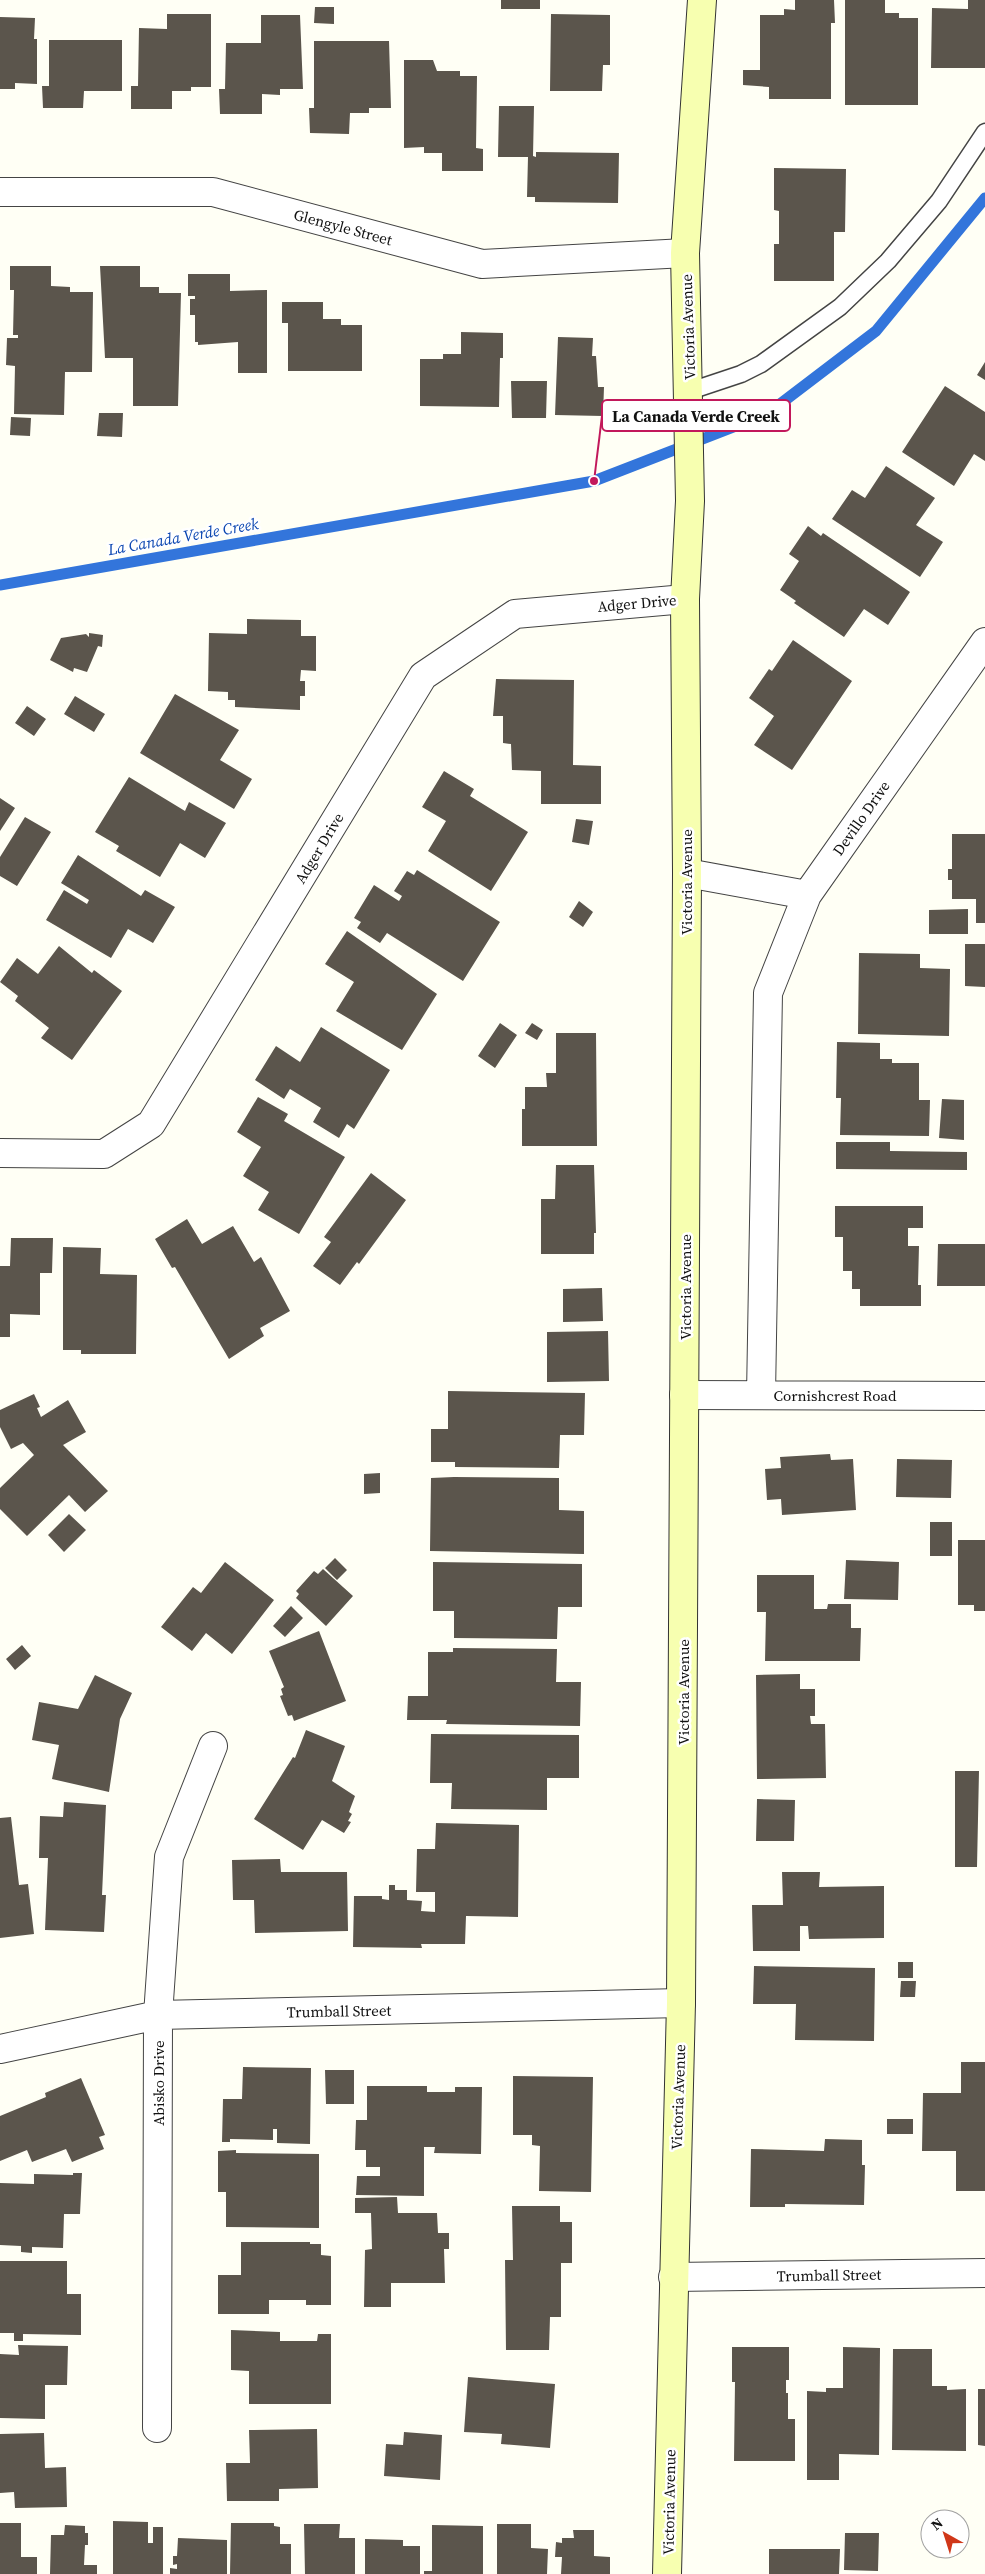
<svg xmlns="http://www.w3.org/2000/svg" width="985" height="2574" viewBox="0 0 985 2574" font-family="'Source Serif 4',serif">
  <rect width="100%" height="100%" fill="#fffff5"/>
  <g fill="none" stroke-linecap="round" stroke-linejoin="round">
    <path stroke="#3375db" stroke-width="11" d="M0 585 594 481 767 414 876 331 985 198"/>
  </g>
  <path fill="#5b554c" d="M501 0H540V9H501Z
    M795 0H834L835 23H831V99H769V87L743 85V70H760V15H784V9L795 10Z
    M845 0H885V13H899V18H918V105H845Z
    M968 0H985V68H931L932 8 968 9Z
    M315 7H334V24L314 23Z
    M167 14H211V87H191V91H172V109H131V86H138L139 28 167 29Z
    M551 14 610 15V65H603L602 91H550Z
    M261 15H300L303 89H280V95L262 94V114H220L219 89H225L226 43H261Z
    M0 17 35 18 34 39H37V84L15 83V89H0Z
    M49 40H122V91H84L83 108H43L42 86H49Z
    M314 41H389L391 108H369V113H350L349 134 310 133 309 108H314Z
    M404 60H433L437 71H460V76H477L476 148 483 149V171H442V153H424V147L404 148Z
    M499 106H534L533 156 536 157V152L619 153 618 203 535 202V197H527L528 157H498Z
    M774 168 846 169 845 232H834V281H774V244H779V211L774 210Z
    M10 266H51V286L70 287V292H93L92 372H65L64 415 14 414 15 366 6 365 7 338H18V335H13L14 290H10Z
    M100 266H140V287H159V293H181L178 406H133V358H105Z
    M188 274H230V291L267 290V373H238V342L198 345V342H195V315H190V299H195V296H188Z
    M282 302H323V319H341V325H362V371H288V323H282Z
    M461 332 503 333V358H500L499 407 420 406V359H443V354H461Z
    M558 337 593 338 592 356H596L598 387H604L603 416 555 415Z
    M985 362V380L977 375Z
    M511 381H547L546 418H512Z
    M945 386 985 412V461L974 454 954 486 902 452Z
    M99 413H123L122 437 97 436Z
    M11 417 31 418 30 436 10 435Z
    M886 466 935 498 916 525 943 542 920 577 832 519 852 490 865 498Z
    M808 526 821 536 823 533 910 592 888 625 864 609 844 637 794 603 796 601 780 590 799 561 789 554Z
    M247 619 301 620V636H316V671L301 670 300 681H305V696H300V710L235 707V700H228V692L208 691 209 633 247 634Z
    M89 633 103 635 102 647 98 646 87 672 74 668 73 672 50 660 61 638 86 634 89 637Z
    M793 640 852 681 792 770 754 745 774 716 749 698 769 669 772 671Z
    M496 679 574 680 573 765 601 766V804H541V771L512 770 511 744 503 743V716H493Z
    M175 694 239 730 220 760 252 779 234 809 140 753Z
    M75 696 105 714 94 732 64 714Z
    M27 706 46 719 34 736 15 723Z
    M444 771 474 789 470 796 528 832 491 891 428 851 446 821 422 807Z
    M129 777 185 811 189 802 226 823 205 858 180 843 160 877 116 851 119 846 95 832Z
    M0 798 15 808 0 831Z
    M25 817 51 832 17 886 0 876V857Z
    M576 819 593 821 589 845 572 842Z
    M952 834H985V923H976V899H952V880H948V869H952Z
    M78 855 141 896 145 890 175 907 153 943 128 929 111 958 46 920 64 890 87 904 89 900 61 883Z
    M417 870 500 922 463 981 387 933 380 943 357 928 361 922 354 918 374 885 399 901 402 896 394 891 407 871 414 875Z
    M579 901 593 912 583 927 569 917Z
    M968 909V934H929V910Z
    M347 931 437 994 402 1050 336 1011 354 982 325 964Z
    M965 944H985V987L965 986Z
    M59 946 92 973 94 970 122 991 72 1060 41 1038 49 1028 15 1001 18 996 0 982 17 958 38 974Z
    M859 953 920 954V968L950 969 949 1036 858 1034Z
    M500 1023 517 1035 495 1068 478 1056Z
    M532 1023 543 1030 537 1040 525 1033Z
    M321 1027 390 1070 354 1129 347 1124 339 1138 313 1122 321 1108 290 1089 284 1099 255 1080 276 1046 300 1062Z
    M556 1033H596L597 1146H522V1109H525V1087H547L546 1073H556Z
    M837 1042 880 1043V1059H892V1063H919V1100H930L929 1136 840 1135 841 1098H836Z
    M258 1097 288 1114 284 1121 345 1157 299 1234 258 1210 269 1192 243 1176 261 1147 237 1132Z
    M942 1099 964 1100V1140L939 1138Z
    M836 1142H890V1151L967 1152V1170L836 1169Z
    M556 1165H594L596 1233H594V1254H541V1199H555Z
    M371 1173 406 1200 359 1264 357 1262 340 1285 313 1266 331 1242 324 1237Z
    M835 1206H923V1228H908V1246H919L918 1285H921V1306H860V1289H852V1271H843V1237H835Z
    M187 1219 202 1244 233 1226 254 1262 261 1257 290 1311 260 1328 264 1336 229 1359 175 1267 172 1268 155 1239Z
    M11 1238H53L52 1273H40V1315L10 1314V1337H0V1266H10Z
    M938 1244H985V1286H937Z
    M63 1247 101 1248 100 1274 137 1275 136 1354H81V1350H63Z
    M602 1288 603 1321 563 1322V1289Z
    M608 1331 609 1381 547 1382V1332Z
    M448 1391 585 1393 584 1435H560L559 1468 455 1467V1462H431V1429H448Z
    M34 1394 40 1407 37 1408 41 1417 68 1400 86 1432 63 1445 108 1491 85 1512 69 1495 27 1536 0 1509V1488L34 1455 23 1443 11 1449 0 1427V1410Z
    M830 1454 831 1460 853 1459 856 1510 782 1515 781 1499 767 1500 765 1469 781 1468 780 1457Z
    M897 1459 952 1460 951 1498 896 1497Z
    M380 1473V1493L364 1494V1474Z
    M454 1477 559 1478V1510L584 1511V1554L430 1551 431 1478Z
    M69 1514 86 1530 64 1552 48 1535Z
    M930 1522H952V1556H930Z
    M958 1540H985V1611H974V1605H958Z
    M335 1558 347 1570 337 1580 325 1568Z
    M846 1560 899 1562 898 1600 844 1599Z
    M225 1562 274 1600 232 1654 206 1633 192 1651 161 1627 193 1587 201 1593Z
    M433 1562 582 1564V1607H558L557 1639 454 1638V1611H433Z
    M323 1569 353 1596 326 1626 296 1598 299 1594 296 1591 314 1571 318 1574Z
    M757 1575H814V1609H827L828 1604H851V1628H861L860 1661H765L766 1612H757Z
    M291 1606 303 1618 285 1637 273 1626Z
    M319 1631 346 1701 294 1721 292 1715 288 1716 280 1696 283 1695 281 1689 284 1687 269 1651Z
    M22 1645 31 1656 15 1670 6 1659Z
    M453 1648 557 1649 556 1682H581L580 1726 446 1724 447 1720H407L408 1696H428V1652H453Z
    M800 1674V1689H815V1716H810L811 1724H825L826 1778 757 1779 756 1675Z
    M95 1675 132 1693 120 1719 109 1792 52 1779 59 1745 32 1740 39 1702 78 1709Z
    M306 1730 345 1746 332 1781 355 1796 349 1812 352 1814 348 1821 351 1822 344 1833 322 1820 303 1850 254 1819 293 1757 295 1758Z
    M431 1734 579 1735V1778H547V1810L451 1809 452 1783H430Z
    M955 1771H979L977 1867H955Z
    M757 1799 795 1800 794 1841H756Z
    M64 1802 106 1805 102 1895H106L104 1932 45 1930 48 1858H39L40 1816 63 1817Z
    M11 1817 19 1885 28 1884 34 1934 0 1938V1818Z
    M436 1823 519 1825 518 1917 466 1916 465 1944H421L422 1948 353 1947 354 1896H382V1899L389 1900V1885H395V1890H407V1900L422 1901 421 1911 435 1912V1892H416L417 1849H435Z
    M280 1859 281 1872H347L348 1931 255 1933 254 1900H233L232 1860Z
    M782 1872H820L819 1887 884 1886V1938L809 1939 808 1926H800V1951H753L752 1905H783Z
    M898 1962H913V1978H898Z
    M754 1966 875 1968 874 2041 795 2040 796 2004H753Z
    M901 1981H916L915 1997H900Z
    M961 2062H985V2191H956V2151H922L923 2093H961Z
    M243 2067 311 2068 310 2144 277 2143V2129H273V2140L230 2139V2142H222L223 2099H242Z
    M325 2070H354V2104H326Z
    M513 2076 593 2077 591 2192 539 2191 540 2146 532 2145V2135H513Z
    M81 2078 105 2135 99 2137 104 2149 72 2162 66 2149 32 2162 27 2150 0 2161V2116L46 2097 45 2093Z
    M367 2086H427V2092H455V2087H482L481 2154 434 2153 435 2147H424V2196L356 2195 357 2176H380V2167H366V2150H355L356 2120H367Z
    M887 2119H913V2134H887Z
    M825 2139 862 2140V2165H865L864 2205 785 2204V2207H750L751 2149 824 2151Z
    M236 2150V2153L319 2154V2228L226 2227V2192H218V2151Z
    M73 2173H82L80 2214H64L63 2248 32 2247V2253L21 2252V2246L0 2245V2183L34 2184V2174L73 2175Z
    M397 2197 398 2213H437L438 2233H449V2249H444L445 2283H391V2307H364L365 2250 372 2249 371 2213H355V2198Z
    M512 2206H560V2222H572V2263H561V2317H550L549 2350H506L505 2260H513Z
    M241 2242H310V2244H321V2255L331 2256V2305H306V2300H269V2314H218V2275H241Z
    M0 2261H67V2294H81V2335L23 2334V2341H14V2333H0Z
    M231 2330 280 2332V2341H317L318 2334H331V2404H249V2371L231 2370Z
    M18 2345 68 2346 67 2385H45V2419L0 2418V2354L19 2355Z
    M732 2347H789V2380H786V2393H788V2419H795V2461H734L735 2382H732Z
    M843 2347 880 2348 879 2455 839 2454V2480H807V2391L826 2392V2388H843Z
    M893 2349H932V2386H947V2390L966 2389V2451L892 2450Z
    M468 2377 555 2384 550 2448 501 2444 502 2434 464 2432Z
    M978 2389H985V2446L978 2445Z
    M317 2429 318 2488 279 2489V2501H227L226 2463H250L249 2430Z
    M404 2432 442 2435 440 2480 384 2476 386 2444 403 2445Z
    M44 2433 45 2468 66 2467 67 2507 15 2508 14 2492 0 2493V2434Z
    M113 2521 148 2522V2543H153V2527H163V2574H113Z
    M0 2523H21V2557H37V2574H0Z
    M231 2523H274V2526L280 2527V2544H291V2574H230Z
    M304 2524H340L339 2538H355V2574H305Z
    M497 2524H531V2548L548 2549 547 2574H497Z
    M65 2525 85 2526V2533H88V2545H85L84 2565H97V2574H50L51 2535H64Z
    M432 2525 483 2526V2574H424V2571H432Z
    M573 2530H594V2556L610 2557V2574H561L562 2557H555L556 2542 562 2543V2538H574Z
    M845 2533H879L878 2571 844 2570Z
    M178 2538 227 2540V2574H170V2568L177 2569V2564L173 2565V2556H177Z
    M365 2539 403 2540V2546H420V2574H365Z
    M769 2549H840L839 2574H769Z"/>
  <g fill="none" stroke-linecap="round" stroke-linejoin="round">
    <defs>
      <path id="lane" d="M690 391 741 374 761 364 840 307 888 261 939 201 985 132"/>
      <path id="street" d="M0 192H213L482 264 685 253
        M687 873 807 895 985 642
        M0 1153 104 1154 151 1124 423 676 515 614 685 599
        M684 1395 985 1396
        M761 1395 768 993 807 895
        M0 2049 158 2015 681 2003
        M673 2277 985 2273
        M157 2428 158 2015 169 1857 213 1746"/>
      <path id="secondary" d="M667 2574 681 2003 687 873 685 599 690 501 685 253 702 0"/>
    </defs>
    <use href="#lane" stroke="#444" stroke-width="19"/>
    <use href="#street" stroke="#444" stroke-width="30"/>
    <use href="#secondary" stroke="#333" stroke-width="30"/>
    <use href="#lane" stroke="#fff" stroke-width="16"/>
    <use href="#street" stroke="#fff" stroke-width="28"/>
    <use href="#secondary" stroke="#f7ffb0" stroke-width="28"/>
  </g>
  <g text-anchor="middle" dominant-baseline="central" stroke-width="5" stroke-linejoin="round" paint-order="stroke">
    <g font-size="15" fill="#111" stroke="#fff">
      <text transform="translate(343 227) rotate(15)">Glengyle Street</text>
      <text transform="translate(688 327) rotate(-92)">Victoria Avenue</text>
      <text transform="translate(637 603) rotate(-5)">Adger Drive</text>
      <text transform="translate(861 818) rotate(-55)">Devillo Drive</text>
      <text transform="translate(319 848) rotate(-59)">Adger Drive</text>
      <text transform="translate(686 882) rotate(-90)">Victoria Avenue</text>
      <text transform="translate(685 1287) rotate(-90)">Victoria Avenue</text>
      <text x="835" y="1395">Cornishcrest Road</text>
      <text transform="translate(683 1692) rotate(-90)">Victoria Avenue</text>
      <text transform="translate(339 2011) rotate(-1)">Trumball Street</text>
      <text transform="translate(158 2083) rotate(-90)">Abisko Drive</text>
      <text transform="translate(678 2097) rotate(-88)">Victoria Avenue</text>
      <text transform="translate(829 2275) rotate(-1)">Trumball Street</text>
      <text transform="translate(669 2502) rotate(-89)">Victoria Avenue</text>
    </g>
    <g font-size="16" font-style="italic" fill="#0b46b1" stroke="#fff">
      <text transform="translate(183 536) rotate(-10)">La Canada Verde Creek</text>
    </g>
  </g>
  <path fill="none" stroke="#c2185b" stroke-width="2" d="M594 481L602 416"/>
  <circle fill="#c2185b" stroke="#fff" stroke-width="2" cx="594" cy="481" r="5"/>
  <rect fill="#fff" stroke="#c2185b" stroke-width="2" x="602" y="400" width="188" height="31" rx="5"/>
  <g font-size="16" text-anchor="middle" font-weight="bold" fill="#111">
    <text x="696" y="422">La Canada Verde Creek</text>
  </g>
  <g transform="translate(945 2534) rotate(321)"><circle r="24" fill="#ffffff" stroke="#a0a0a0"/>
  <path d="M0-4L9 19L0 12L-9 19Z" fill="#d03719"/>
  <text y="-8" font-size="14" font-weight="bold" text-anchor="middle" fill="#111111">N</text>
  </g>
</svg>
